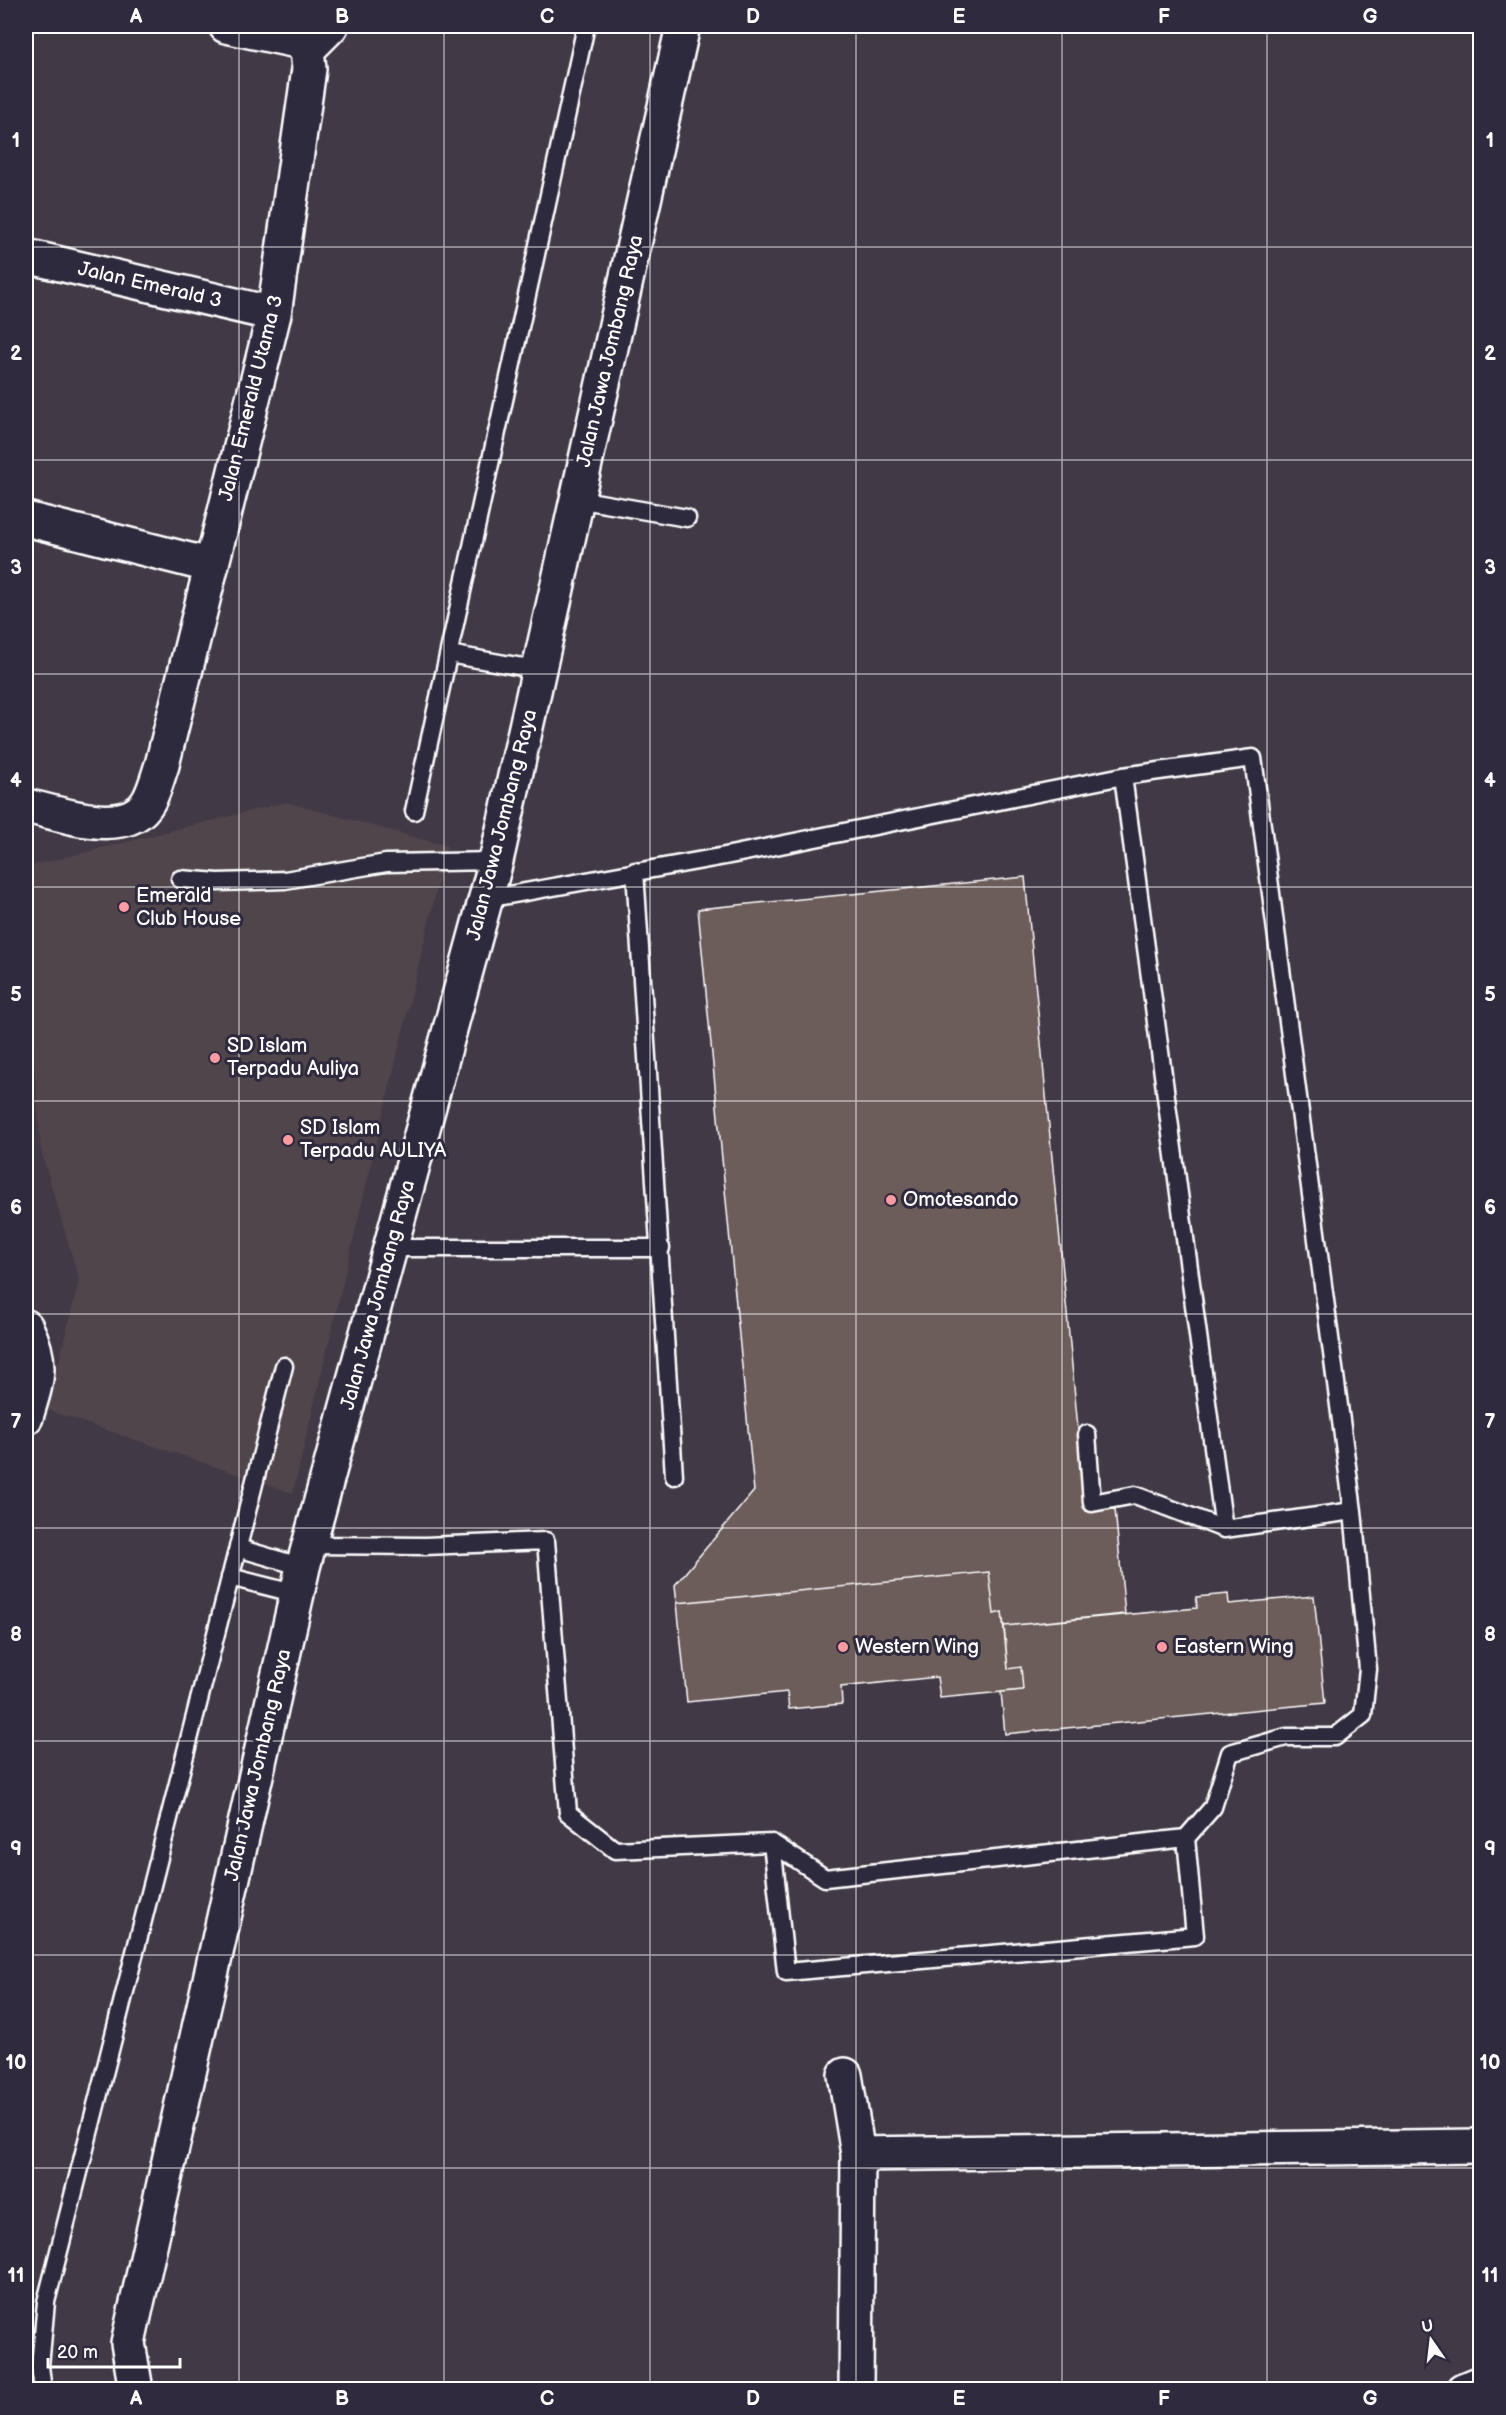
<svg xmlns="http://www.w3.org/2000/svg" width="1506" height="2415" viewBox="0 0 1506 2415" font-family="'Balsamiq Sans',sans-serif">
  <rect width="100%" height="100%" fill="#423946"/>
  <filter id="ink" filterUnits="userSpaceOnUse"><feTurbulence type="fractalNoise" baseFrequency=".0167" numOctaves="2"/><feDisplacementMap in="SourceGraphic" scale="12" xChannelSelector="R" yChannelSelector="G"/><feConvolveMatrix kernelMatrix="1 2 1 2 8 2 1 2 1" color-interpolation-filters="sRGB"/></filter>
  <g filter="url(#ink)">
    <path fill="#4f444c" d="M286 802 447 846 293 1493 47 1410 79 1280 41 1151 26 966V867Z"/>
    <path fill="#6d5d5a" stroke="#fff" stroke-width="1.5" d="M1025 877 1086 1511 1115 1509 1125 1614 1004 1626 1002 1612 994 1614 989 1572 677 1603 675 1585 754 1491 698 909Z
      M989 1572 994 1614 1002 1612 1008 1669 1021 1667 1023 1690 940 1698 937 1677 841 1687 842 1704 789 1709 787 1692 687 1702 677 1603Z
      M1228 1594 1229 1604 1314 1596 1325 1703 1005 1734 1001 1692 1023 1690 1021 1667 1008 1669 1004 1626 1197 1608 1196 1597Z"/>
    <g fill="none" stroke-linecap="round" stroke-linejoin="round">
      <defs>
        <path id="service" d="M577 499 687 518
          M449 654 539 670
          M1123 776 1224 1529
          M414 811 586 26
          M635 871 674 1476
          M180 879 218 882 285 880 386 863 496 861
          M391 1248H661
          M1087 1434 1092 1503 1135 1495 1224 1529 1353 1511
          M311 1545 425 1546 546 1541 568 1813 615 1850 772 1843 825 1878 1186 1838 1213 1807 1230 1753 1286 1737H1335L1363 1715 1368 1669 1353 1511 1253 758 1123 776 725 856 486 899
          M238 1548 303 1567
          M230 1577 297 1594
          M772 1843 786 1972 1195 1936 1186 1838
          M43 2390 40 2366 46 2302 284 1366"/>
        <path id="minor" d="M307 50 331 26
          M26 256 274 314
          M26 519 209 565
          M26 806C60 813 128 840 149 800 155 789 158 776 162 765L274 314 309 69 307 50 297 41 226 26
          M26 1327C44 1364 37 1380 26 1417
          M845 2075 858 2154 856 2390
          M858 2154 1480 2146
          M1463 2390 1480 2383"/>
        <path id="secondary" d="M136 2390 128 2343 303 1567 496 861 683 26"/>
      </defs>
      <use href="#service" stroke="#fff" stroke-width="21"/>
      <use href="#minor" stroke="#fff" stroke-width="38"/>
      <use href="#secondary" stroke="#fff" stroke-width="38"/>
      <use href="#service" stroke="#2f2a3d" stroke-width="16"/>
      <use href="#minor" stroke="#2f2a3d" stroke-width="33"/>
      <use href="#secondary" stroke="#2f2a3d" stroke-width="33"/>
    </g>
  </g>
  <path fill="none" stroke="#fff" stroke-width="1.5" stroke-opacity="0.55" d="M239 26V2390M444 26V2390M650 26V2390M856 26V2390M1062 26V2390M1267 26V2390M26 247H1480M26 460H1480M26 674H1480M26 887H1480M26 1101H1480M26 1314H1480M26 1528H1480M26 1741H1480M26 1955H1480M26 2168H1480"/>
  <g fill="#ff9aa2" stroke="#2f2a3d" stroke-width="2">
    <circle cx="124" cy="907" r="6"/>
    <circle cx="215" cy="1058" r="6"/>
    <circle cx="288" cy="1140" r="6"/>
    <circle cx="891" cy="1200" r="6"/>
    <circle cx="843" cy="1647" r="6"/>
    <circle cx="1162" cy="1647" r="6"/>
  </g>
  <g text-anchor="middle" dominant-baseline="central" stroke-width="6" stroke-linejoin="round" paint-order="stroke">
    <g font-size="20" fill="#fff" stroke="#2f2a3d">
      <text transform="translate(150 285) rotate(13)">Jalan Emerald 3</text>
      <text transform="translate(610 351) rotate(-77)">Jalan Jawa Jombang Raya</text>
      <text transform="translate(251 398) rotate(-76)">Jalan Emerald Utama 3</text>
      <text transform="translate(502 825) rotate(-76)">Jalan Jawa Jombang Raya</text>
      <text transform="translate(378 1295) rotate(-75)">Jalan Jawa Jombang Raya</text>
      <text transform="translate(258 1765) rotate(-77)">Jalan Jawa Jombang Raya</text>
    </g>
    <g font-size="20" fill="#fff" stroke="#2f2a3d" text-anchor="start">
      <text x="136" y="896">Emerald<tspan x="136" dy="23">Club House</tspan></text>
      <text x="227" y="1046">SD Islam<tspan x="227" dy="23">Terpadu Auliya</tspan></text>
      <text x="300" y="1128">SD Islam<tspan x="300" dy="23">Terpadu AULIYA</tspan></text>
      <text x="903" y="1200">Omotesando</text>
      <text x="855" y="1647">Western Wing</text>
      <text x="1174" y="1647">Eastern Wing</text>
    </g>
  </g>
  <rect width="1506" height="2415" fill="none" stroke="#2f2a3d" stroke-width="66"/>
  <g transform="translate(1431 2340) rotate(346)" stroke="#2f2a3d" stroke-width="4.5" paint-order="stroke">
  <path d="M0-4.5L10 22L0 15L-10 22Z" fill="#ffffff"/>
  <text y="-9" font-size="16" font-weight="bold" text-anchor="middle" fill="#ffffff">U</text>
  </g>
  <path d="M48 2358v9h132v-9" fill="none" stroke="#ffffff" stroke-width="3"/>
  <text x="57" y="2358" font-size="18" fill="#ffffff" stroke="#2f2a3d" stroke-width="4.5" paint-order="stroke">20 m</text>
  <rect x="33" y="33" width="1440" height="2349" fill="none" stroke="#fff" stroke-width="2"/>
  <g font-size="20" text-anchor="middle" font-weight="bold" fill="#fff">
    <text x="136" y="23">A</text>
    <text x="342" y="23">B</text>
    <text x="547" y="23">C</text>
    <text x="753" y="23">D</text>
    <text x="959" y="23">E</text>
    <text x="1164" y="23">F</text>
    <text x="1370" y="23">G</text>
    <text x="16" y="147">1</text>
    <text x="1490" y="147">1</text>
    <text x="16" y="360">2</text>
    <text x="1490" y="360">2</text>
    <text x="16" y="574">3</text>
    <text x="1490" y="574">3</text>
    <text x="16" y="787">4</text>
    <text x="1490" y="787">4</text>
    <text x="16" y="1001">5</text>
    <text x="1490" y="1001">5</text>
    <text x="16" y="1214">6</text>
    <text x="1490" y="1214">6</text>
    <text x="16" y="1428">7</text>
    <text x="1490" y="1428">7</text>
    <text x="16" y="1641">8</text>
    <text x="1490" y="1641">8</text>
    <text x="16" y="1855">9</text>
    <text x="1490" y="1855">9</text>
    <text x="16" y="2069">10</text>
    <text x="1490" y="2069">10</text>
    <text x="16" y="2282">11</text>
    <text x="1490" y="2282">11</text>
    <text x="136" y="2405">A</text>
    <text x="342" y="2405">B</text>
    <text x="547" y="2405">C</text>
    <text x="753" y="2405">D</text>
    <text x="959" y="2405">E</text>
    <text x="1164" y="2405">F</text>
    <text x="1370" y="2405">G</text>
  </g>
</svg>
